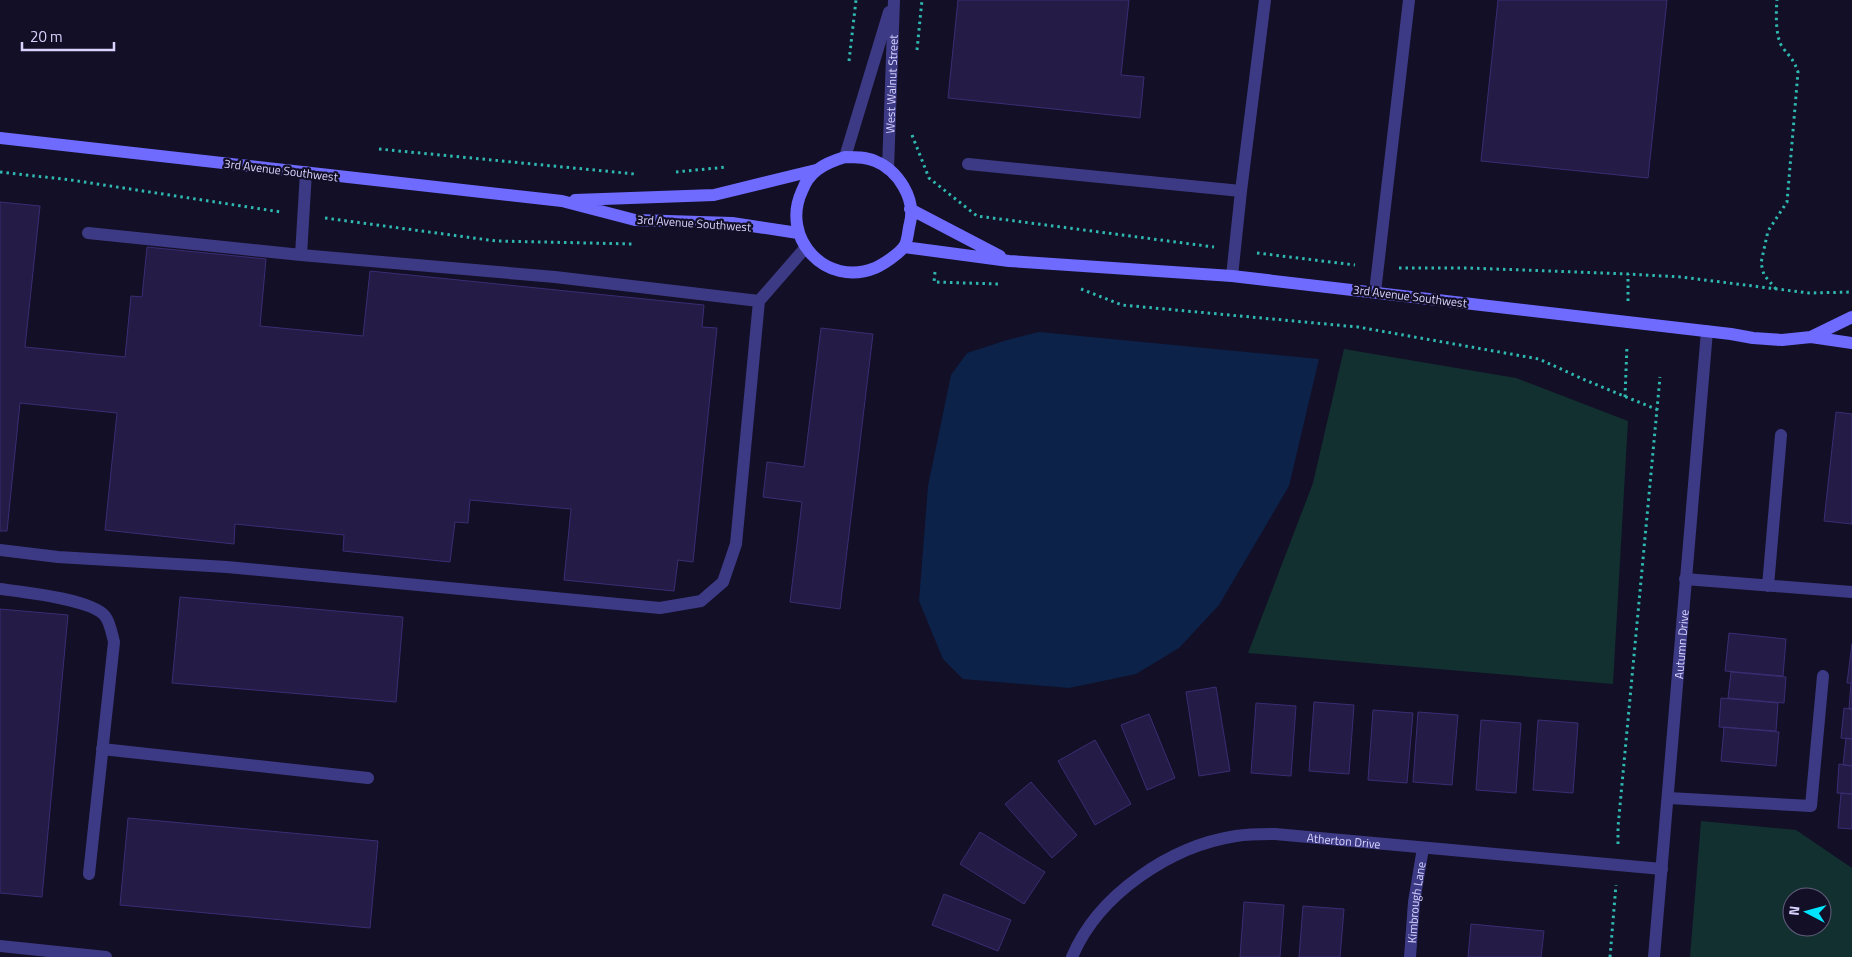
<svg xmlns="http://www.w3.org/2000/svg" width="1852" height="957" viewBox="0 0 1852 957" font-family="'Titillium Web',sans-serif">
  <rect width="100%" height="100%" fill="#130f26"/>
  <path fill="#12302f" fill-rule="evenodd" d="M1344 349 1516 378 1628 421 1613 684 1248 653 1313 483Z
    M1701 821 1796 830 1852 868V957H1690ZM1792 897H1822V927H1792Z"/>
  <path fill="#0c2248" d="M1039 332 1319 359 1289 486 1219 605 1179 648 1136 674 1069 688 963 679 943 659 919 601 928 486 951 375 967 353 1007 340Z"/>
  <path fill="#241b47" stroke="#3b2d73" d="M958 0H1129L1121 75 1144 77 1140 118 948 98Z
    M1498 0H1667L1648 178 1481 161Z
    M0 202 40 206 25 347 125 357 131 296 142 297 147 247 266 259 260 326 363 336 370 271 704 305 702 327 717 328 693 562 678 560 674 591 564 580 571 509 470 500 468 523 455 522 450 562 343 551 344 535 235 524 234 544 105 530 117 413 20 403 7 531H0Z
    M821 328 873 334 840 609 790 602 802 502 763 497 767 462 804 467Z
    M1836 412 1852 414V524L1824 521Z
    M180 597 403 617 396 702 172 683Z
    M0 609 68 615 42 897 0 893Z
    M1729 633 1786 639 1783 676 1725 671Z
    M1852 644V683H1847Z
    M1731 672 1786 677 1784 703 1728 698Z
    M1851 683H1852V709H1849Z
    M1216 687 1230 771 1199 776 1186 692Z
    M1721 698 1778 703 1776 731 1719 727Z
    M1314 702 1354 705 1349 774 1309 771Z
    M1256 703 1296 706 1291 776 1251 773Z
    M1844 708 1852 709V739L1841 738Z
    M1373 710 1413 713 1407 783 1368 780Z
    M1418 712 1458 715 1452 785 1413 782Z
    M1149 714 1175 778 1147 790 1121 725Z
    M1481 720 1521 723 1516 793 1476 790Z
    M1538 720 1578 723 1573 793 1533 790Z
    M1724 727 1779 732 1776 766 1721 761Z
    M1846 738 1852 739V766L1843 765Z
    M1095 740 1131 804 1095 825 1058 761Z
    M1839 764 1852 766V794L1837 793Z
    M1031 782 1077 835 1052 858 1005 804Z
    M1841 793 1852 794V829L1838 828Z
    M128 818 378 841 370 928 120 905Z
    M980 832 1045 872 1024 904 960 864Z
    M944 894 1011 920 998 951 932 925Z
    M1244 902 1284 905 1280 957H1240Z
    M1303 906 1344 909 1340 957H1299Z
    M1471 924 1544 931 1541 957H1468Z"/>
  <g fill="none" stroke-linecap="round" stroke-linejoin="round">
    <path stroke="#2fb8b0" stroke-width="3" stroke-dasharray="2.5 4" stroke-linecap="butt" d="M917 50 922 0
      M849 61 856 0
      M912 135 929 178 977 216 1214 247
      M379 149 635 174
      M0 172 71 180 281 212
      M676 172 727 167
      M325 218 496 241 634 244
      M1257 253 1355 265
      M1399 268H1469L1628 274 1681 277 1809 293 1852 292
      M935 272 934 282 998 284
      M1081 289 1122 305 1358 327 1539 359 1585 380 1658 410
      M1776 289 1764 275 1761 263 1768 231 1787 202 1798 72C1794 60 1790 57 1783 48 1775 38 1776 12 1777 0
      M1628 301V274
      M1625 397 1627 345
      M1618 844V827L1660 377
      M1610 957 1616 885"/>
    <path stroke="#3d3a85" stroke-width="12" d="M968 164 1241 191 1232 276
      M1241 191 1265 0
      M88 233 301 255 555 277 759 301
      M301 255 306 172
      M1375 292 1409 0
      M0 550 58 557 227 567 660 608 701 601 723 582 736 544 759 301 806 247
      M1685 579 1852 592
      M1768 586 1781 435
      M0 589C23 592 91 599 105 616 110 622 112 634 114 642L89 874
      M102 749 368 778
      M0 946 106 957"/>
    <g stroke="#3d3a85" stroke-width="12">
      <path d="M845 157 889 12"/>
      <path id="s1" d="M888 169 894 0"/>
      <path d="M1669 798 1811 806 1823 676"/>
      <path id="s2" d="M1072 957C1098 895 1170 846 1236 836 1249 834 1262 834 1275 834L1662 869"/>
      <path id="s3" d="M1410 957 1414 902 1423 848"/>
      <path id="s4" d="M1654 957C1673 749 1689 540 1707 331"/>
    </g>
    <path stroke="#6f6bff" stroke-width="12" d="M0 138 562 201 635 220 732 223 798 233
      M845 157C855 157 866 157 875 161 898 170 916 199 910 223 908 230 908 239 905 245 901 253 882 265 875 268 826 288 780 238 802 191 805 183 810 175 817 170 826 163 835 160 845 157Z
      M575 200 714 195 816 170
      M910 209 1000 256
      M904 247 1009 261 1232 276 1731 334 1753 338 1782 340 1811 337 1852 343
      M1811 337 1852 317"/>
  </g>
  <g text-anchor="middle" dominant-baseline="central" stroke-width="4.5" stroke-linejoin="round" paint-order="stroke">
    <g font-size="12" fill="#d9d4ff" stroke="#130f26">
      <text stroke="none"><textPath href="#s1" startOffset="85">West Walnut Street</textPath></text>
      <text transform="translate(281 170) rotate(7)">3rd Avenue Southwest</text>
      <text transform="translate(694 223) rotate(4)">3rd Avenue Southwest</text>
      <text transform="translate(1410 296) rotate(7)">3rd Avenue Southwest</text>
      <text stroke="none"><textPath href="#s4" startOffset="314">Autumn Drive</textPath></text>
      <text stroke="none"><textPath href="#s2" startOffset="320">Atherton Drive</textPath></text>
      <text stroke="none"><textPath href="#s3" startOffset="55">Kimbrough Lane</textPath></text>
    </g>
  </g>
  <g transform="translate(1807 912) rotate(276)"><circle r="24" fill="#130f26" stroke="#625e7d"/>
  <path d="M0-4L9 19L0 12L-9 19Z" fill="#00e5ff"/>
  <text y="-8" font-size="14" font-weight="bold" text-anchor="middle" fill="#d9d4ff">N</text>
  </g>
  <path d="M22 42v8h92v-8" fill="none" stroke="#d9d4ff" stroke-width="2.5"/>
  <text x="30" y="42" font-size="15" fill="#d9d4ff" stroke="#130f26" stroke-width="4" paint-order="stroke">20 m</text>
</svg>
